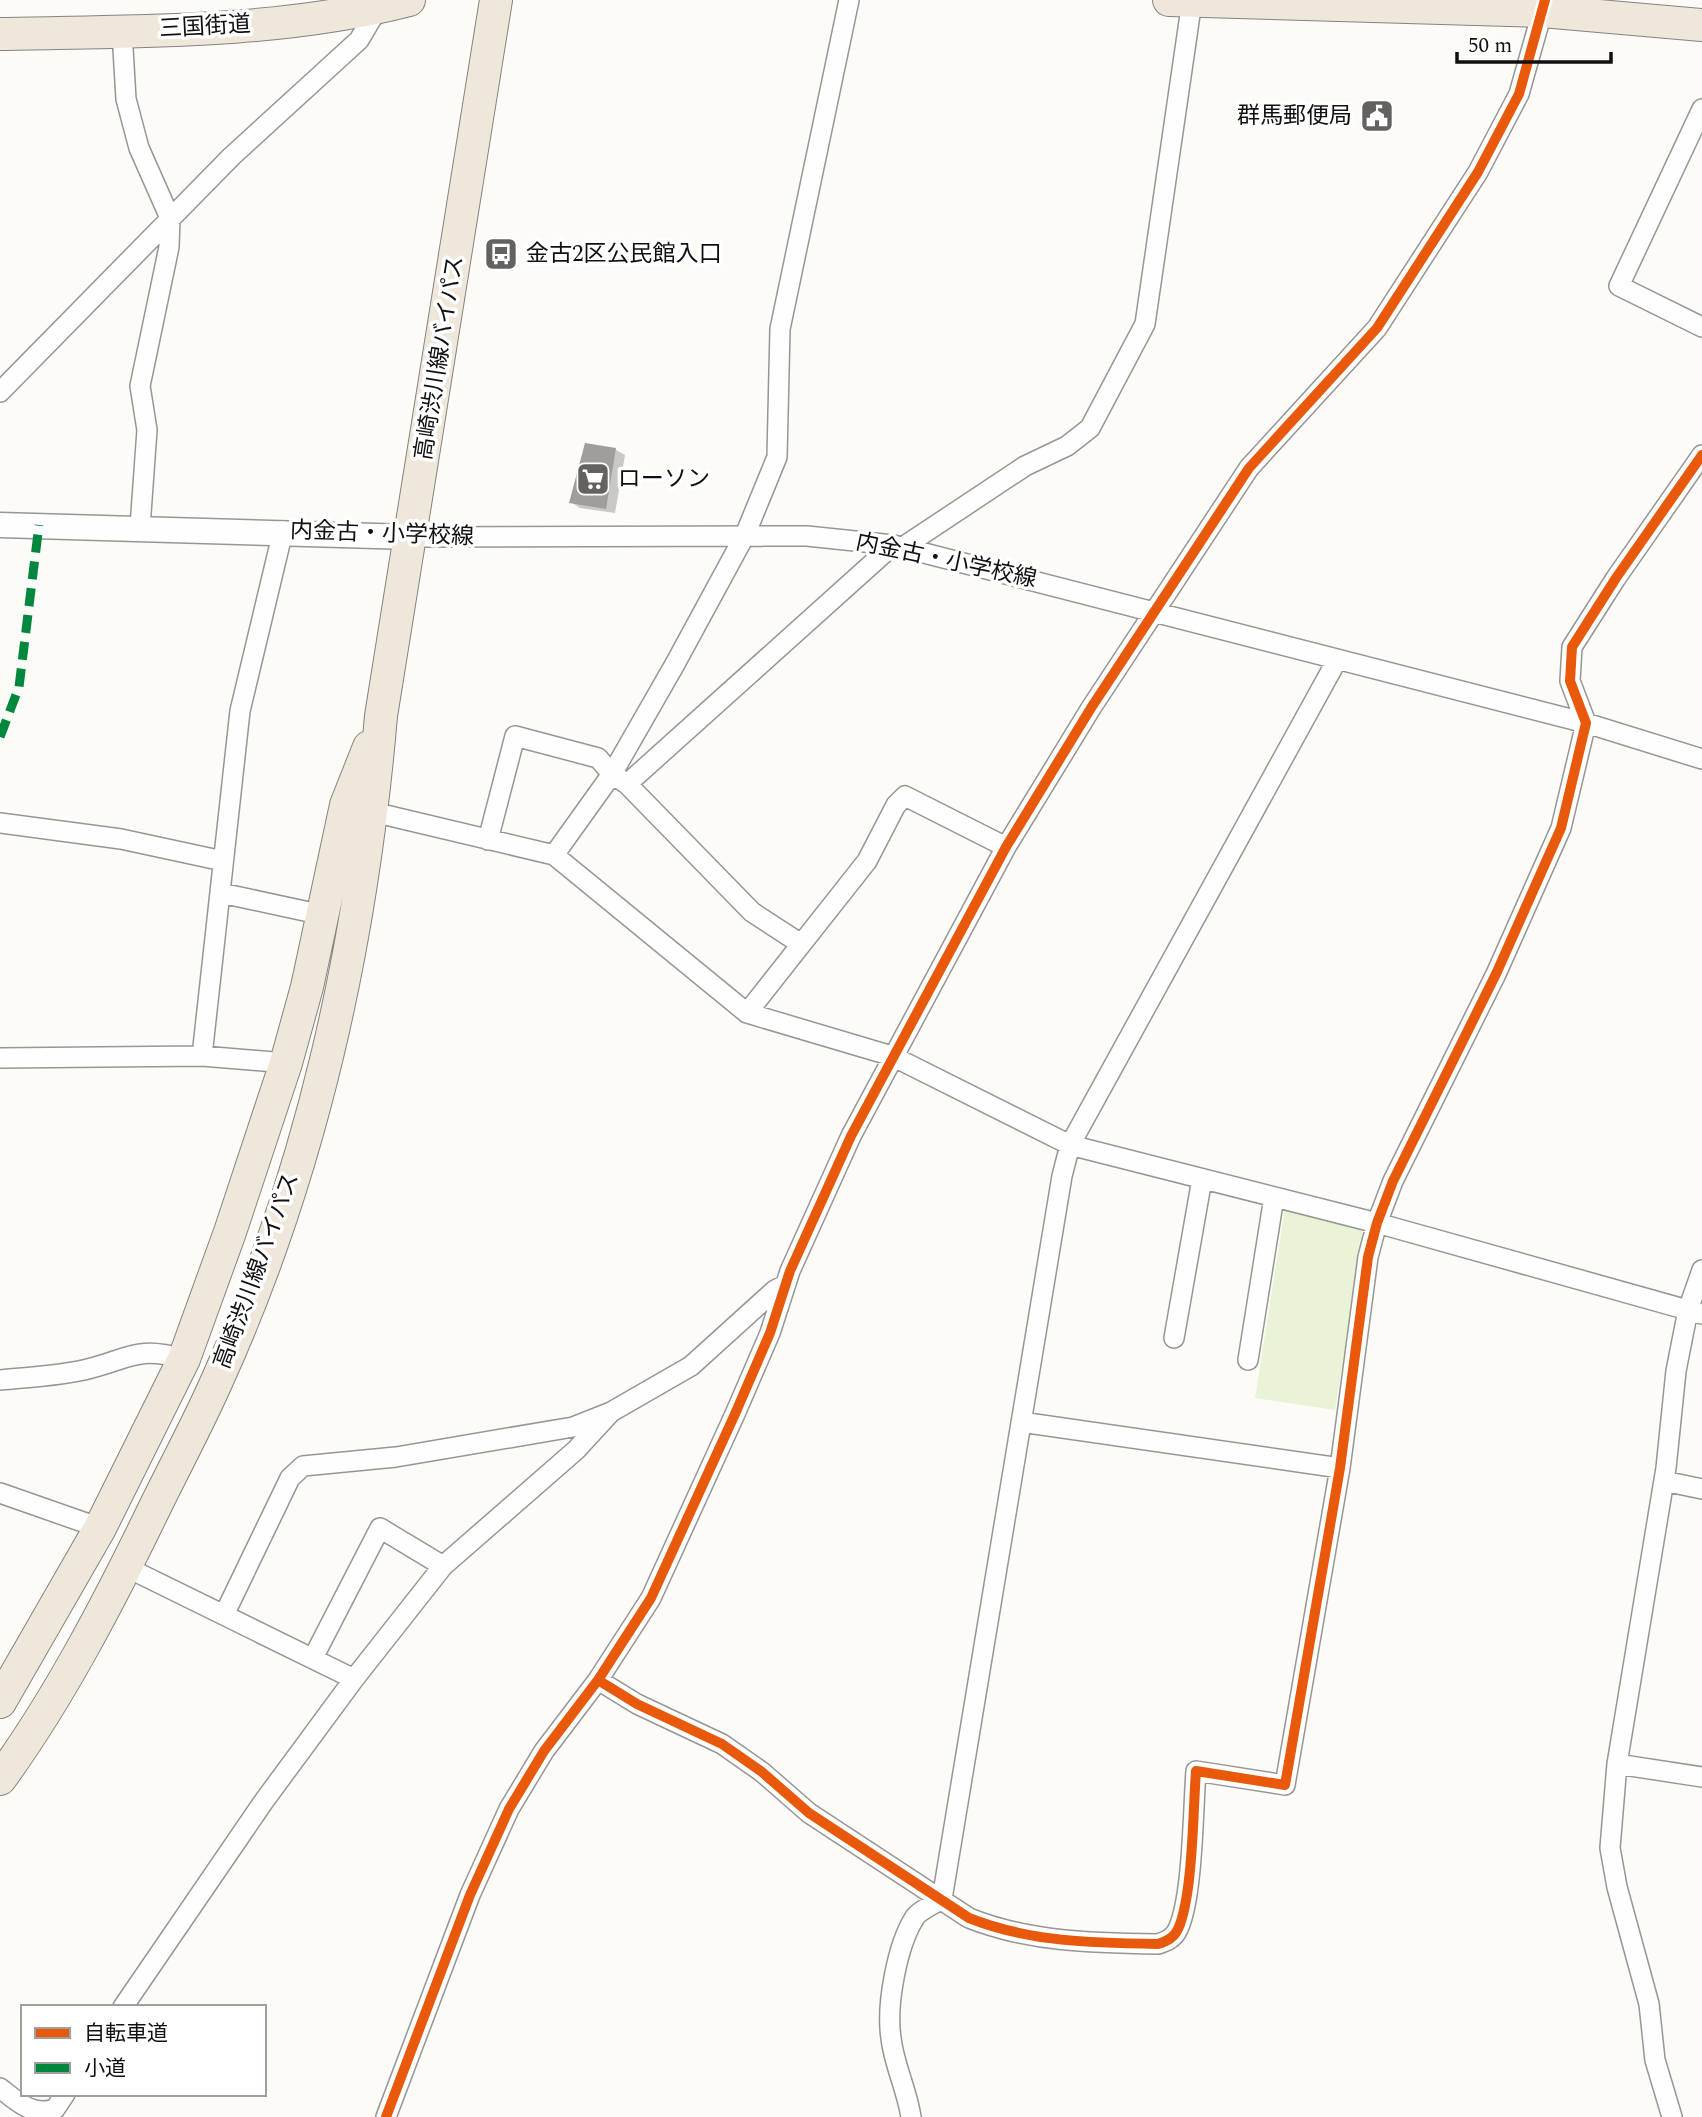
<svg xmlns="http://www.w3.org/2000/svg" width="1702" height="2117" viewBox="0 0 1702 2117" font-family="Spectral,'Noto Sans JP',serif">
  <rect width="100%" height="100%" fill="#fcfbf7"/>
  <path fill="#e9f3d5" d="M1285 1208 1359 1226 1363 1233 1335 1410 1255 1398Z"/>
  <path fill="#0003" d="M586 445 616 450 625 455 615 513 580 508 571 502Z"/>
  <path fill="#a09e9c" d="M585 443 616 448 606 509 569 503Z"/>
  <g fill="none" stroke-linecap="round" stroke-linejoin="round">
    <defs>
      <path id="minor" d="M122 32 126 99 139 148 170 218 169 247 140 386 147 430 140 527
        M1702 109 1619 286 1702 327
        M0 392 232 156 359 40 378 8
        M411 537 807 536 893 545 1586 723 1702 759
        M903 547 1025 466 1067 446 1090 428 1145 324 1192 1
        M627 784 752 912 801 944
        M373 812 554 855 747 1013 892 1056 1070 1145 1377 1223 1702 1314
        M0 823 121 839 223 861
        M488 840 515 736 598 758 612 774 627 784 893 545
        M554 855 612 774 675 664 745 535 777 457 780 329 849 0
        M221 893 323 915
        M747 1013 867 861 896 805 905 796 1006 847
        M202 1056 240 711 283 531
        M0 1058 202 1056 286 1063
        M1174 1338 1202 1179
        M1248 1360 1274 1197
        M0 1380C29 1377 60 1376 88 1369 131 1358 137 1346 184 1359
        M1021 1422 1340 1468
        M1664 1481 1702 1489
        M0 1493 100 1528
        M126 1567 354 1679
        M224 1615 290 1478 303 1466 396 1457 573 1427 611 1412 691 1366 775 1290 785 1285
        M313 1658 380 1528 443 1566
        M598 1680 637 1704 722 1744 762 1772 809 1813 969 1918C1029 1942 1093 1943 1158 1944 1167 1941 1174 1938 1178 1929 1193 1897 1193 1809 1196 1771L1285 1785 1340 1468 1368 1257 1377 1223 1393 1181 1496 974 1561 828 1586 723 1570 681 1572 647 1616 578 1702 455
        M1617 1764 1702 1777
        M123 2007 264 1801 354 1679 443 1566 576 1450 611 1412
        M0 2088C17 2101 32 2117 55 2109L65 2094
        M386 2117 470 1895 509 1809 544 1751 598 1680 651 1598 735 1414 770 1333 790 1271 851 1136 1006 847 1091 708 1249 468 1377 328 1478 172 1519 94 1545 2
        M911 2117C907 2090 894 2065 891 2038 886 2005 897 1945 915 1917 920 1910 934 1904 942 1899L1062 1176 1070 1145 1337 660
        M1672 2117 1655 2060 1649 2004 1617 1887 1610 1848 1617 1764 1666 1468 1676 1371 1688 1310 1702 1270"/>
      <path id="tertiary" d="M0 525 411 537"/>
      <path id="primary" d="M1169 0 1542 11 1702 25
        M0 34C135 31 277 34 409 0
        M0 1702 100 1528 184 1359 230 1232 286 1063 307 987 346 805 369 747
        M0 1779C60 1697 112 1596 156 1505 177 1462 200 1420 219 1376 312 1170 362 941 381 716L496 0"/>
    </defs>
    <use href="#minor" stroke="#969694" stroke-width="22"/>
    <use href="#tertiary" stroke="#969694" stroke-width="27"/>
    <use href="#primary" stroke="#848381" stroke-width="34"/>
    <use href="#minor" stroke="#fffefe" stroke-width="19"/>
    <use href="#tertiary" stroke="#fffefe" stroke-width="24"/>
    <use href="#primary" stroke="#eee7da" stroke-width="32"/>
    <path stroke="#00873e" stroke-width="9" stroke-dasharray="18 9" stroke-linecap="butt" d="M0 737 19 687 39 525"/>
    <defs>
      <path id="cycleway" d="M598 1680 637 1704 722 1744 762 1772 809 1813 969 1918C1029 1942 1093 1943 1158 1944 1167 1941 1174 1938 1178 1929 1193 1897 1193 1809 1196 1771L1285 1785 1340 1468 1368 1257 1377 1223 1393 1181 1496 974 1561 828 1586 723 1570 681 1572 647 1616 578 1702 455
        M386 2117 470 1895 509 1809 544 1751 598 1680 651 1598 735 1414 770 1333 790 1271 851 1136 1006 847 1091 708 1249 468 1377 328 1478 172 1519 94 1545 0"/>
    </defs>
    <use href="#cycleway" stroke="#fff" stroke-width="15"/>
    <use href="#cycleway" stroke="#e8590c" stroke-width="10"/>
  </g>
  <defs>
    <symbol id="civic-square" viewBox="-11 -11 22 22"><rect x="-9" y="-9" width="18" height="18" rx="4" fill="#636261" stroke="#fff"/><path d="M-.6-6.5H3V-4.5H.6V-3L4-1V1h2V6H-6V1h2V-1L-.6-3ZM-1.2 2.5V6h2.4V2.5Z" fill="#fff"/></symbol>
    <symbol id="bus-square" viewBox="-11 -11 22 22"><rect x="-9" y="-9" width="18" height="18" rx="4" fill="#636261" stroke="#fff"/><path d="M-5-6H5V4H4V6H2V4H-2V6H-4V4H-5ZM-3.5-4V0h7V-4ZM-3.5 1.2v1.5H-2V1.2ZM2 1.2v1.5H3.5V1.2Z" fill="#fff"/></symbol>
    <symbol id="supermarket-square" viewBox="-11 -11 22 22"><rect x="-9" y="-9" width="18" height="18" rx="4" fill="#636261" stroke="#fff"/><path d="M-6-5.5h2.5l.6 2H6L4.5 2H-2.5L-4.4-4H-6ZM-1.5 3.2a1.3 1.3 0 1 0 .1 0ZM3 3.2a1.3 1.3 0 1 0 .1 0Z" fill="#fff"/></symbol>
  </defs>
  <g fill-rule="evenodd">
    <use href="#civic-square" x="1358" y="97" width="38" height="38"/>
    <use href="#bus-square" x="482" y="235" width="38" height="38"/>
    <use href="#supermarket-square" x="574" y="460" width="38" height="38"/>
  </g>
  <g text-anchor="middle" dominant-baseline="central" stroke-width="7" stroke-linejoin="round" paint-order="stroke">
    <g font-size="23" fill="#101010" stroke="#fff">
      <text transform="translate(205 27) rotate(-3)">三国街道</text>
      <text transform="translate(440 358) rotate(-81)">高崎渋川線バイパス</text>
      <text transform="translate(382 534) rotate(2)">内金古・小学校線</text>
      <text transform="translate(946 561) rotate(12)">内金古・小学校線</text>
      <text transform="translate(257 1271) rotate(-70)">高崎渋川線バイパス</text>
    </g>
    <g font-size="23" fill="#101010" stroke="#fff" text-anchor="start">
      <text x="1352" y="116" text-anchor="end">群馬郵便局</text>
      <text x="526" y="254">金古2区公民館入口</text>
      <text x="618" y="479">ローソン</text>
    </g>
  </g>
  <rect x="21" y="2005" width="245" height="91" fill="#ffffff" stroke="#9f9f9f" stroke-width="2"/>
  <rect x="35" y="2028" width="35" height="10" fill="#e8590c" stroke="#9f9f9f" stroke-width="2"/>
  <text x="84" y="2040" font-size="21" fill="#101010">自転車道</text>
  <rect x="35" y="2063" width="35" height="10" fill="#00873e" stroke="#9f9f9f" stroke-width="2"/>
  <text x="84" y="2075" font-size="21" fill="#101010">小道</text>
  <path d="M1457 52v10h154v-10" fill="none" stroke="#101010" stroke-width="3.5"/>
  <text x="1468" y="52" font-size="21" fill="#101010" stroke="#ffffff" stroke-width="5" paint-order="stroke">50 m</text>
</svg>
